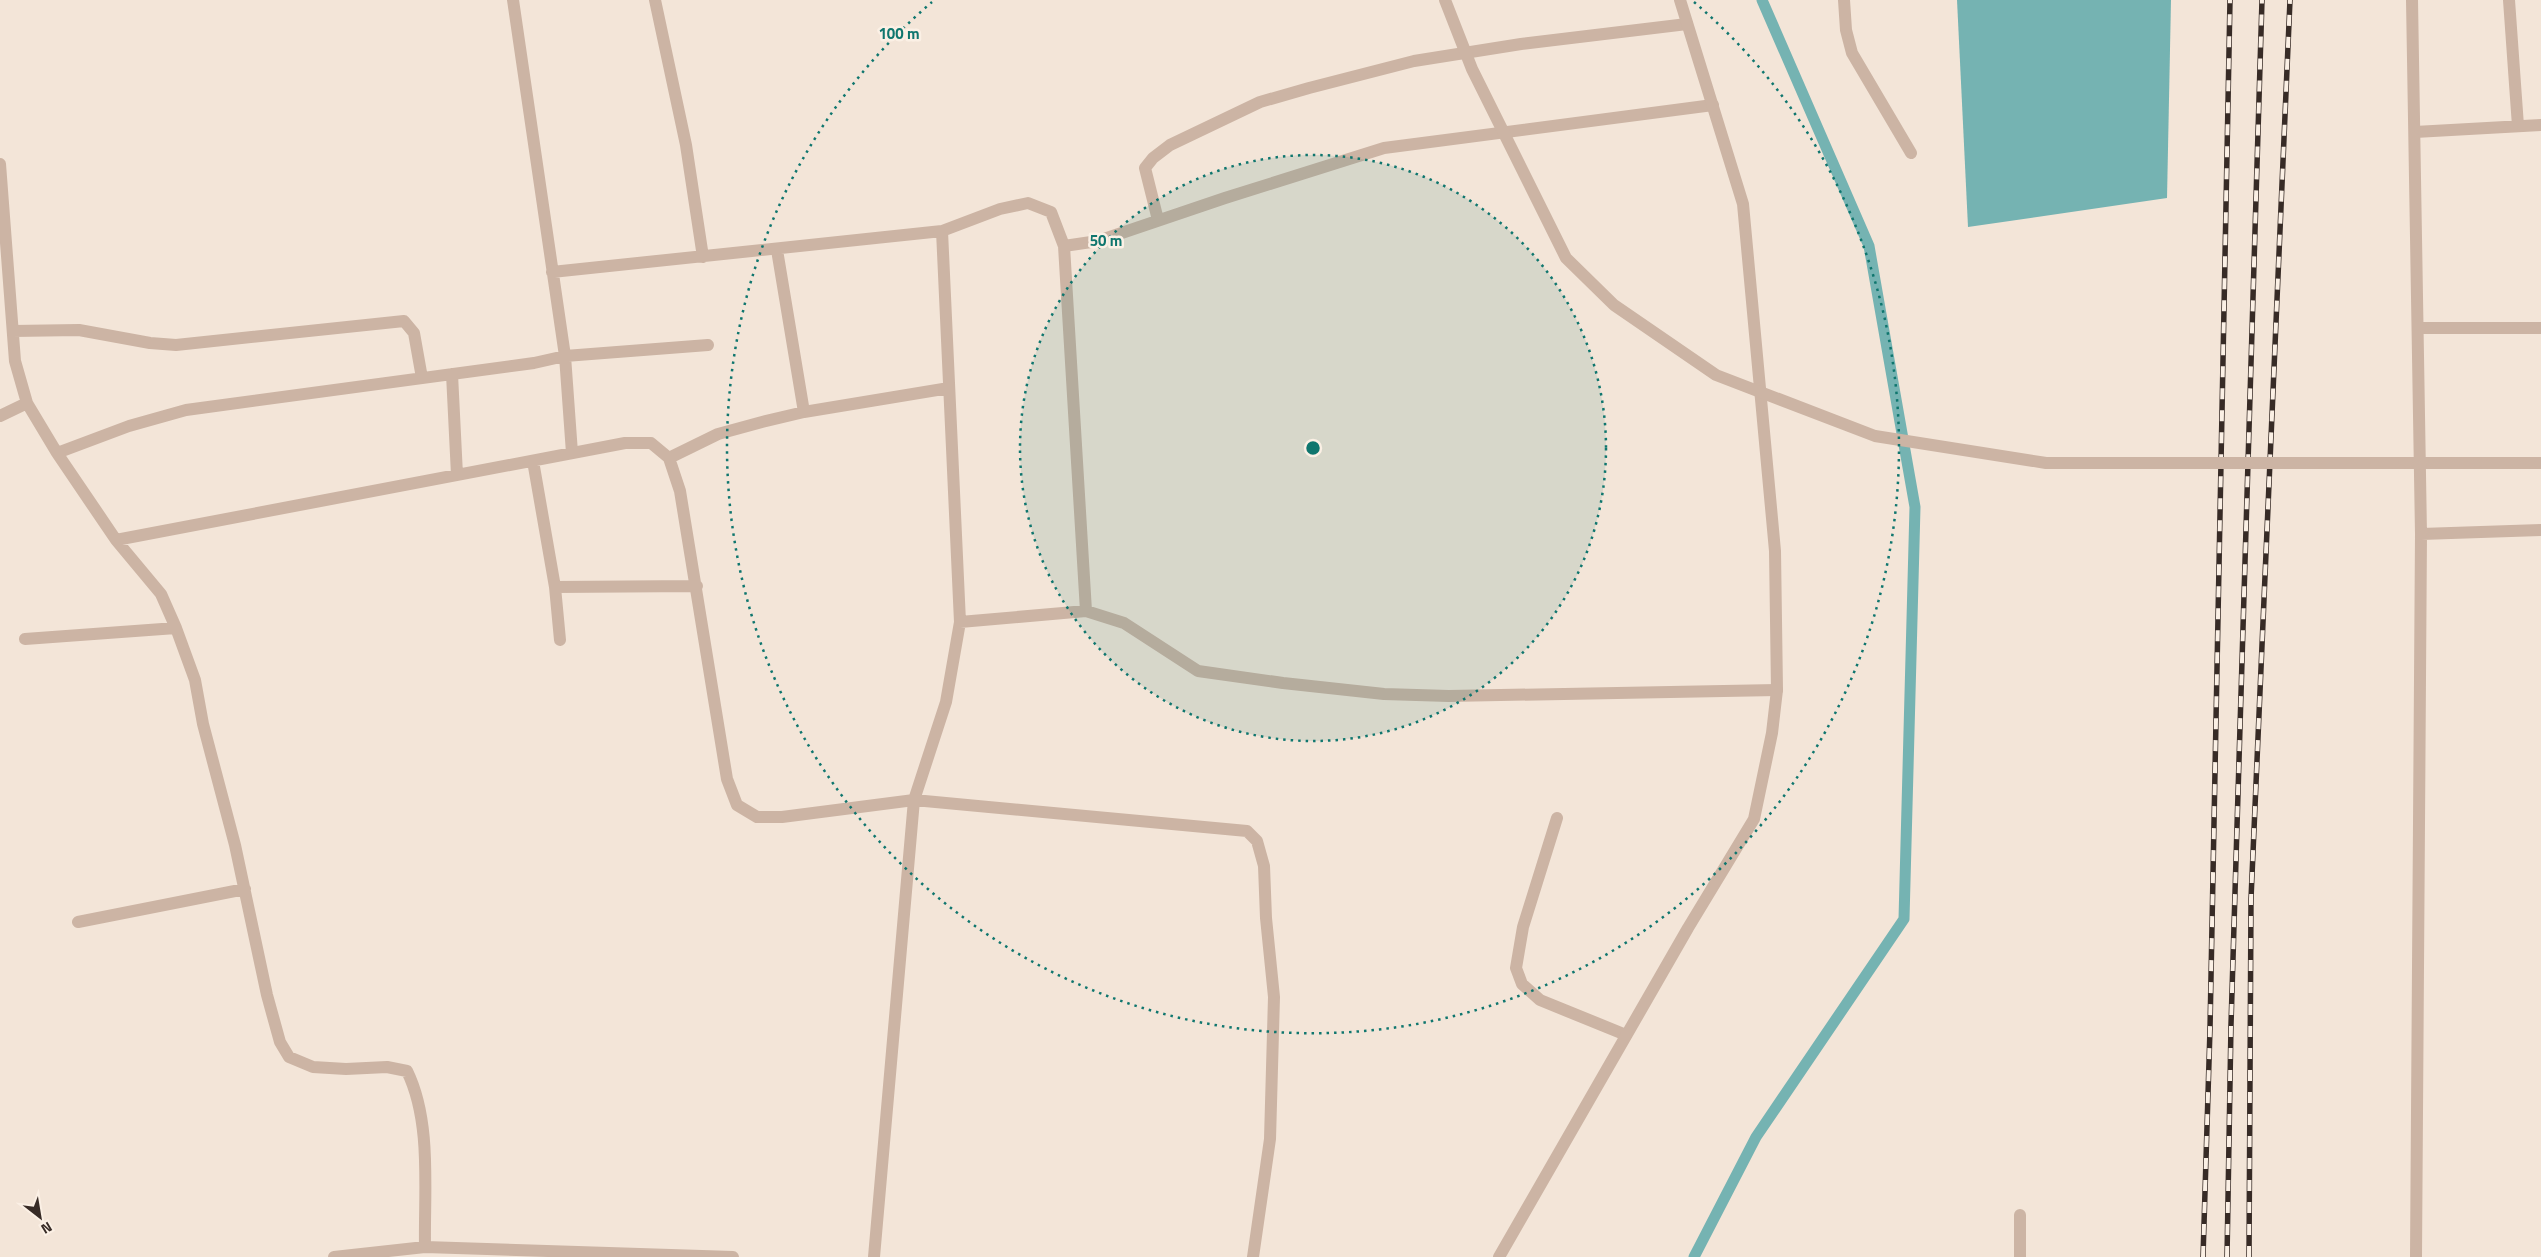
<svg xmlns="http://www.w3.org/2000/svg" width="2541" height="1257" viewBox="0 0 2541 1257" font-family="'Titillium Web',sans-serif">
  <rect width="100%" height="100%" fill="#f3e5d8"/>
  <path fill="#75b3b2" d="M1957 0H2171L2167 198 1968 227Z"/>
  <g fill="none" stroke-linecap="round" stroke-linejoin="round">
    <path stroke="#75b3b2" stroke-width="11" d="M1694 1257 1756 1137 1904 919 1915 507 1869 246 1762 0"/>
    <path stroke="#ccb4a4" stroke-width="12" d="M513 0 565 356 572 453
      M655 0 686 145 703 257
      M1844 0 1846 30 1852 53 1911 153
      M2412 0 2421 534 2416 1257
      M2509 0 2518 126
      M2415 132 2541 125
      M0 164 15 361 27 403 57 453 116 540 161 594 176 628 195 680 203 724 235 845 267 995 280 1042 289 1057 313 1067 346 1069 387 1067 407 1071C432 1122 424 1191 425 1247
      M1158 220 1145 168 1153 158 1170 145 1260 102 1309 88 1414 61 1521 44 1687 24
      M1064 246 1086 611
      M777 250 804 412
      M552 272 942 231 1000 209 1028 203 1051 212 1064 246 1098 241 1225 198 1384 148 1713 105
      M2419 328H2541
      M13 331 79 330 150 343 176 345 404 321 414 333 422 378
      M452 374 457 475
      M0 416 27 403
      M57 453 129 426 186 410 534 363 565 356 708 345
      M669 458 718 434 762 422 804 412 949 388
      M533 461 555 587 560 640
      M2421 534 2541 530
      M116 540 625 443H651L669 458 680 491 727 779 737 805 757 817H782L914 800 1247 831 1257 841 1264 866 1266 918 1274 997 1270 1139 1253 1257
      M555 587 697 586
      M960 622 1086 611 1124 623 1198 671 1283 683 1384 694 1449 696 1777 690
      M25 639 176 628
      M1557 818 1523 927 1516 968 1522 984 1540 1000 1626 1035
      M78 922 245 889
      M334 1257 425 1247 733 1257
      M874 1257 914 800 946 702 960 622 942 231
      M2020 1257V1215"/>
    <path stroke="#ccb4a4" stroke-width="12" d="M1499 1257 1688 928 1754 819 1772 733 1777 690 1775 551 1743 204 1680 0"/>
    <defs>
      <path id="rail" d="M2203 1257 2210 1029 2230 0
        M2227 1257 2231 1025 2262 0
        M2249 1257 2251 899 2290 0"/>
    </defs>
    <use href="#rail" stroke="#372b26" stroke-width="5.5"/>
    <use href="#rail" stroke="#fbf0e5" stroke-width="4" stroke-dasharray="11" stroke-linecap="butt"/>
    <path stroke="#ccb4a4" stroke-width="12" d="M1445 0 1472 69 1566 258 1614 305 1716 375 1875 436 2046 463H2541"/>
  </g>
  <circle cx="1313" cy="448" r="293" fill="#0f766e" fill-opacity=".12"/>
  <g fill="none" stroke="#0f766e" stroke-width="2.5" stroke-dasharray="2.5 5">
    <circle cx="1313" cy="448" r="293"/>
    <path d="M1694 2A586 586 0 1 1 932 2"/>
  </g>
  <circle cx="1313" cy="448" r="8" fill="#0f766e" stroke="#fbf0e5" stroke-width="2.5"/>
  <g font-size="15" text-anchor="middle" font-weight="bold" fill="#0f766e" stroke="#fbf0e5" stroke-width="5" stroke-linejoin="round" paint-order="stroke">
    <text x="899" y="39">100 m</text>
    <text x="1106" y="246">50 m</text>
  </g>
  <g transform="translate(40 1217) rotate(149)" stroke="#fbf0e5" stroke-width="4" paint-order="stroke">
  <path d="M0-4L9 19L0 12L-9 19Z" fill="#372b26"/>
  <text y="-8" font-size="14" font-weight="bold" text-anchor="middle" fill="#372b26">N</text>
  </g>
</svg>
